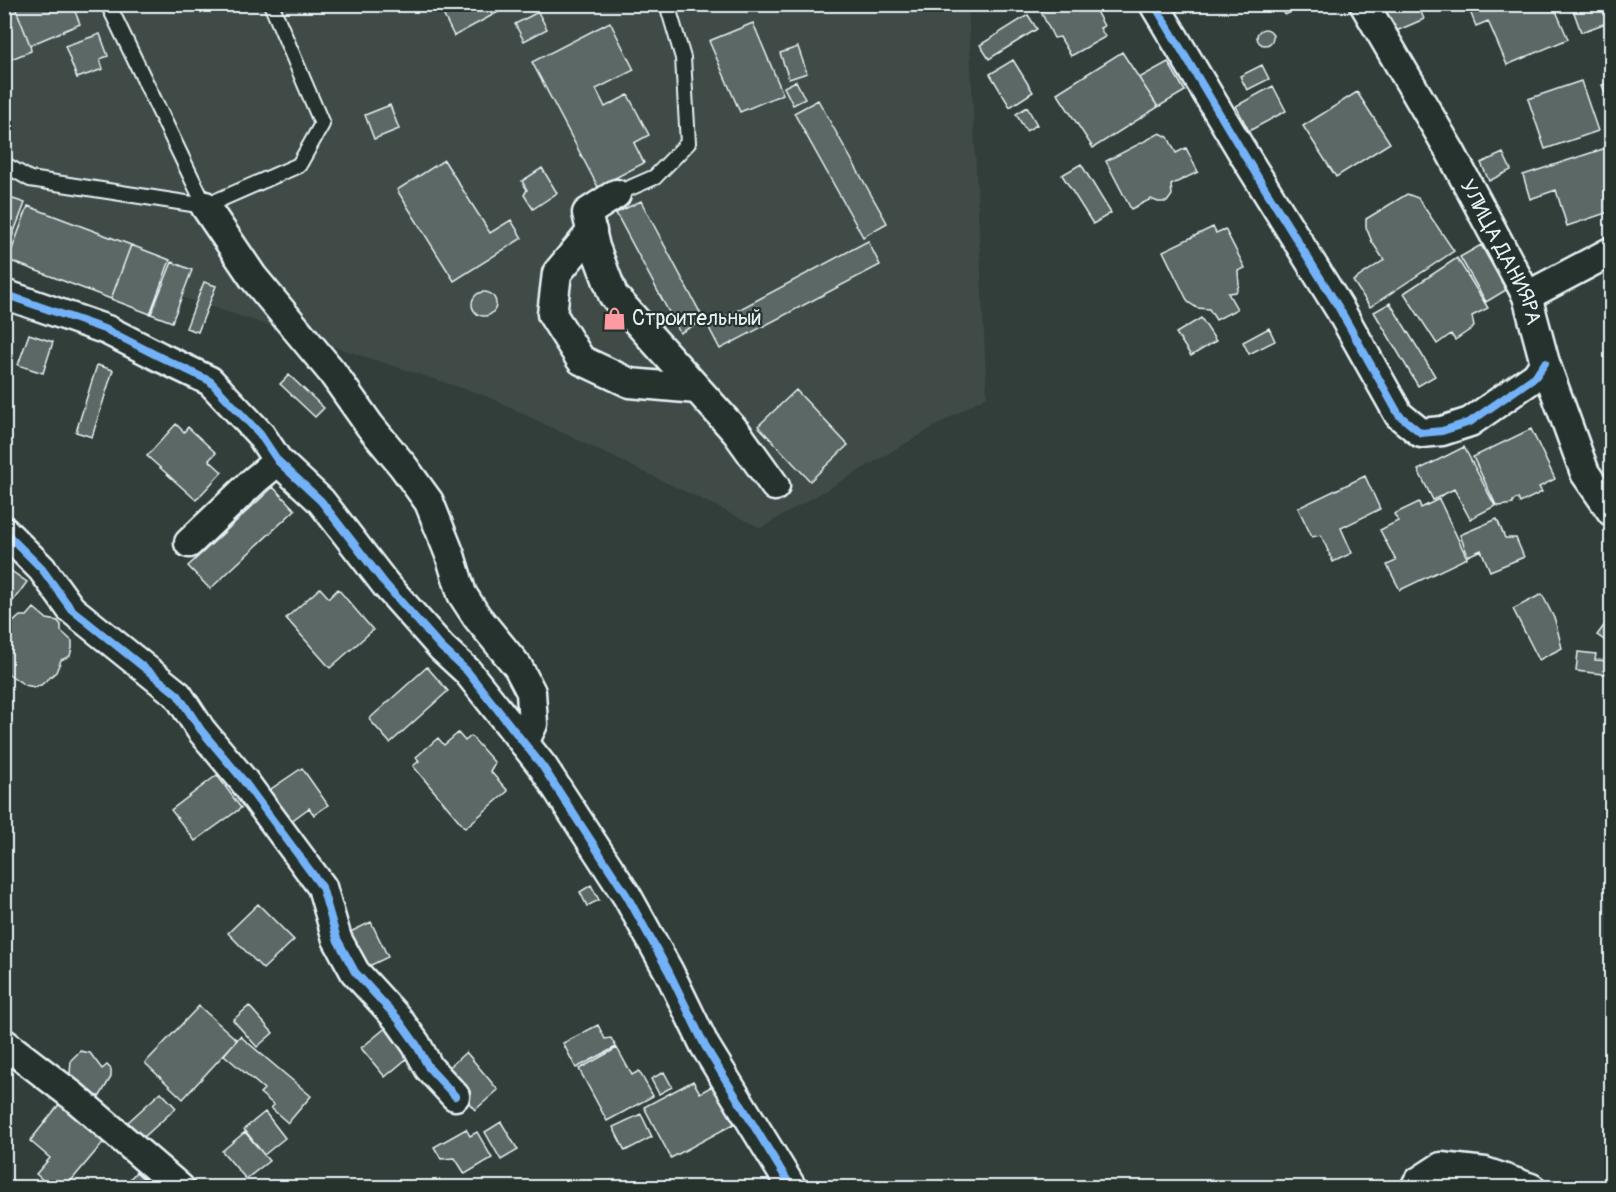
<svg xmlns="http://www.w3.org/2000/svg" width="1616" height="1192" viewBox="0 0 1616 1192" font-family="Pangolin,sans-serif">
  <rect width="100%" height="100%" fill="#323e39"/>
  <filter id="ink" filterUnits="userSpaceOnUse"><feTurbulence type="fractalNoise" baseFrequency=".0167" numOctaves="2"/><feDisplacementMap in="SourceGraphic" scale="12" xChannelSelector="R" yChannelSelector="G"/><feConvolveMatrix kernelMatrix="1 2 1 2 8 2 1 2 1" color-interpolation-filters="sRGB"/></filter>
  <g filter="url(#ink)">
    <path fill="#3f4b46" d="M5 5H968L987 396 761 528 486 396 5 240Z"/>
    <path fill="#5c6865" stroke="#e8f1f8" stroke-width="1.5" d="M4 4H14L30 45 31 51 4 62Z
      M14 4H72L80 24 30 45Z
      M438 4H513L454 36Z
      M1054 4H1092L1104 26 1100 28 1105 37 1071 56 1060 37 1054 38 1041 12Z
      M1280 4H1323L1308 12 1305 5 1285 15Z
      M1382 4H1437L1421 12 1424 19 1394 32Z
      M1467 4H1553L1568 39 1507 65 1488 21 1476 26Z
      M1571 4H1612V21L1581 32Z
      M538 12 547 29 524 41 515 24Z
      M1028 15 1037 29 989 59 980 45Z
      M610 22 634 70 596 89 605 107 628 95 649 135 634 143 644 163 598 187 532 62Z
      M753 23 783 94 740 112 709 41Z
      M1257 37a8 8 0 1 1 16 0a8 8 0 1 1-16 0Z
      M100 34 108 56 100 59 103 69 77 78 65 46Z
      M798 47 807 73 789 79 780 53Z
      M1122 52 1158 107 1093 148 1057 93Z
      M1013 60 1033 92 1010 107 990 74Z
      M1168 62 1185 91 1158 107 1139 78Z
      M1262 65 1269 79 1247 90 1240 76Z
      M796 81 805 99 793 105 784 87Z
      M1581 81 1598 131 1545 149 1528 99Z
      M1612 82V110L1602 85Z
      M1273 86 1286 111 1249 131 1236 106Z
      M1357 92 1390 143 1336 177 1303 126Z
      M818 100 887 223 863 237 794 113Z
      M390 105 399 129 374 139 365 115Z
      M1027 107 1037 125 1026 131 1016 114Z
      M1160 133 1168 137 1176 153 1186 148 1198 172 1171 185 1172 195 1167 202H1158L1151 199 1131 209 1106 161Z
      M1606 148 1612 166V211L1567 226 1556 190 1530 199 1523 175Z
      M1503 153 1511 170 1489 181 1481 163Z
      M444 160 490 233 511 220 522 238 454 281 397 190Z
      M1081 164 1111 213 1093 224 1062 175Z
      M542 168 557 193 533 209 524 195 527 190 522 181Z
      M1407 194 1418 198 1454 251 1370 307 1353 281 1384 260 1372 242 1366 227V219Z
      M4 196 25 203 4 258Z
      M641 201 704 320 680 333 616 213Z
      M28 206 131 245 111 299 8 260Z
      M1213 227 1216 233 1225 229 1245 268 1238 271 1239 285 1236 292 1228 293 1237 309 1216 320 1209 309 1197 308 1188 302 1163 251Z
      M868 241 880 265 720 349 708 326Z
      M131 245 170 260 150 314 111 299Z
      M1481 245 1506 290 1486 302 1460 257Z
      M1457 258 1488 308 1472 316 1474 327 1455 340 1451 334 1437 344 1404 293Z
      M172 262 192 270 172 322 151 314Z
      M204 282 216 286 198 332 186 328Z
      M472 304a12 12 0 1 1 24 0a12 12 0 1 1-24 0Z
      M1390 303 1435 376 1418 386 1374 312Z
      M1201 318 1216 341 1191 356 1176 333Z
      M1269 328 1275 341 1249 354 1243 342Z
      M29 334 53 342 43 373 18 365Z
      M97 365 113 370 92 437 76 432Z
      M289 375 324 408 315 417 280 384Z
      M796 390 848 445 810 481 758 426Z
      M176 424 184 432 188 427 216 453 209 460 222 472 196 500 147 456Z
      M1531 429 1555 479 1539 487 1542 492 1520 503 1518 498 1513 501V504L1499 506 1496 505 1473 457Z
      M1464 447 1495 506 1470 519 1454 489 1433 500 1418 470Z
      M1365 476 1380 509 1341 528 1352 553 1333 562 1321 535 1312 537 1298 508Z
      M273 487 295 510 210 589 188 566Z
      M1439 499 1467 558 1400 590 1387 565 1396 561 1380 530 1398 521 1394 514 1419 502 1421 508Z
      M1497 519 1505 538H1516L1524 557 1490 571 1481 550 1468 556 1460 535Z
      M4 566 27 582 13 601 4 595Z
      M320 588 329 598 338 589 373 630 330 668 286 618Z
      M1542 594 1555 620 1562 648 1539 660 1513 609Z
      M34 608 47 619 58 621 61 625V631L72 641V648L70 656 61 660 56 672 41 685 34 687 25 685 4 671V643L9 638 8 632 11 624 20 616H27Z
      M1612 608V645L1597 635 1609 619 1606 616Z
      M1578 652 1596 654 1595 660 1612 661V675L1576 671Z
      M427 667 448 691 390 743 369 719Z
      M458 733 465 741 471 736 495 763 490 771 508 791 465 828 413 766 419 761 416 757 438 738 444 745Z
      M302 768 328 805 314 815 309 808 287 824 265 793Z
      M217 775 241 808 195 841 171 810Z
      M591 885 599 900 587 906 580 892Z
      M258 904 294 940 263 969 228 933Z
      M371 922 388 957 367 967 350 932Z
      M199 1006 237 1040 183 1099 145 1063Z
      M249 1006 273 1033 257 1047 233 1020Z
      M598 1025 605 1039 611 1038 616 1047 576 1068 563 1043Z
      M388 1026 417 1050 385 1077 361 1048Z
      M240 1036 311 1096 288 1123 271 1108 274 1105 260 1093 264 1089 224 1055Z
      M617 1048 632 1075 639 1071 653 1096 607 1121 579 1069Z
      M80 1051 90 1053 102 1069 107 1065 111 1069V1077L100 1096H95L70 1074 71 1060Z
      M466 1052 498 1090 475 1110 443 1073Z
      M664 1072 672 1087 659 1094 651 1079Z
      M693 1081 700 1093 714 1085 734 1124 671 1158 644 1107Z
      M161 1092 176 1108 143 1138 128 1122Z
      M61 1102 106 1139 65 1188H52L36 1174 50 1158 30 1141Z
      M265 1112 285 1138 264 1155 244 1129Z
      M641 1114 652 1137 625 1151 613 1127Z
      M501 1122 518 1150 501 1160 485 1132Z
      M466 1129 470 1136 477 1132 492 1158 465 1174 455 1158 441 1159 434 1147Z
      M245 1132 269 1161 246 1179 222 1151Z
      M136 1172 153 1188H122Z"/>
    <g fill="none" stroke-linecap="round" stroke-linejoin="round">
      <defs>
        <path id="lane" d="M108 4 205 206
          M4 164 30 179 205 206 299 165 322 124 271 4
          M616 194 655 177 688 143 683 58 667 4"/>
        <g id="street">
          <path d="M1154 4 1246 158 1339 308 1399 415 1421 433 1442 431 1470 422 1536 376 1545 363"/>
          <path id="s1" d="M1364 4 1450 151 1527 296 1545 363 1585 473 1612 512"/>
          <path d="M616 194 587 213 595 247 613 295 737 433 775 486"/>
          <path d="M205 206 253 277 332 372 370 426 403 466 429 502 450 555 462 594 477 617 518 667 531 692 533 724 524 743"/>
          <path d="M592 231 557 273 552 314 581 360 630 383 697 389"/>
          <path d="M4 294 107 330 160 357 210 381 260 434 278 461 321 501 386 585 442 648 467 671 543 767 627 896 669 972 705 1046 792 1188"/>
          <path d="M1527 296 1612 251"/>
          <path d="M4 531 42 569 71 609 178 695 201 730 243 780 322 887 337 939 355 972 398 1019 416 1044 429 1068 455 1096"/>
          <path d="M189 543 255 480 278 461"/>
          <path d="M4 1043 73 1096 180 1188"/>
          <path d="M1415 1188 1418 1182 1441 1167 1485 1172 1531 1188"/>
        </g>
      </defs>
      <use href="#lane" stroke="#e8f1f8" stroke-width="18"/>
      <use href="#street" stroke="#e8f1f8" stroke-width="33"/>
      <use href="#lane" stroke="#26332d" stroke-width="14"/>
      <use href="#street" stroke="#26332d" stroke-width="28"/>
      <defs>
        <path id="cycleway" d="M1154 4 1246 158 1339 308 1399 415 1421 433 1442 431 1470 422 1536 376 1545 363
          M4 294 107 330 160 357 210 381 260 434 278 461 321 501 386 585 442 648 467 671 543 767 627 896 669 972 705 1046 792 1188
          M4 531 42 569 71 609 178 695 201 730 243 780 322 887 337 939 355 972 398 1019 416 1044 429 1068 455 1096"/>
      </defs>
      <use href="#cycleway" stroke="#26332d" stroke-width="11"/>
      <use href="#cycleway" stroke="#73b2f8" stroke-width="8"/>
    </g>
  </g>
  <defs>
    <symbol id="shop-bare" viewBox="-9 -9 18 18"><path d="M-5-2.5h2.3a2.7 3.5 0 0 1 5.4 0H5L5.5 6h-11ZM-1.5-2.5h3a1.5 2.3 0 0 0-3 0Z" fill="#ff9aa2" stroke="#26332d" stroke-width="2.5" paint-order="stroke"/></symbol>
  </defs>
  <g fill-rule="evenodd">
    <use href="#shop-bare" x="598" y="302" width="33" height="33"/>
  </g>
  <g text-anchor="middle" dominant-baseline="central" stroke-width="4.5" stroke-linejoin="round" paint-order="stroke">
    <g font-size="21" fill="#e8f1f8" stroke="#26332d">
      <text stroke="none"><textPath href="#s1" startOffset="284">УЛИЦА ДАНИЯРА</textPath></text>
    </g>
    <g font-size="21" fill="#e8f1f8" stroke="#26332d" text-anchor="start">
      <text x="632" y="318">Строительный</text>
    </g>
  </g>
  <rect width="1616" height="1192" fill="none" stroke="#26332d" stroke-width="24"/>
  <rect x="12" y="12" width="1592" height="1168" fill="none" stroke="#e8f1f8" stroke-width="2" filter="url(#ink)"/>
</svg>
